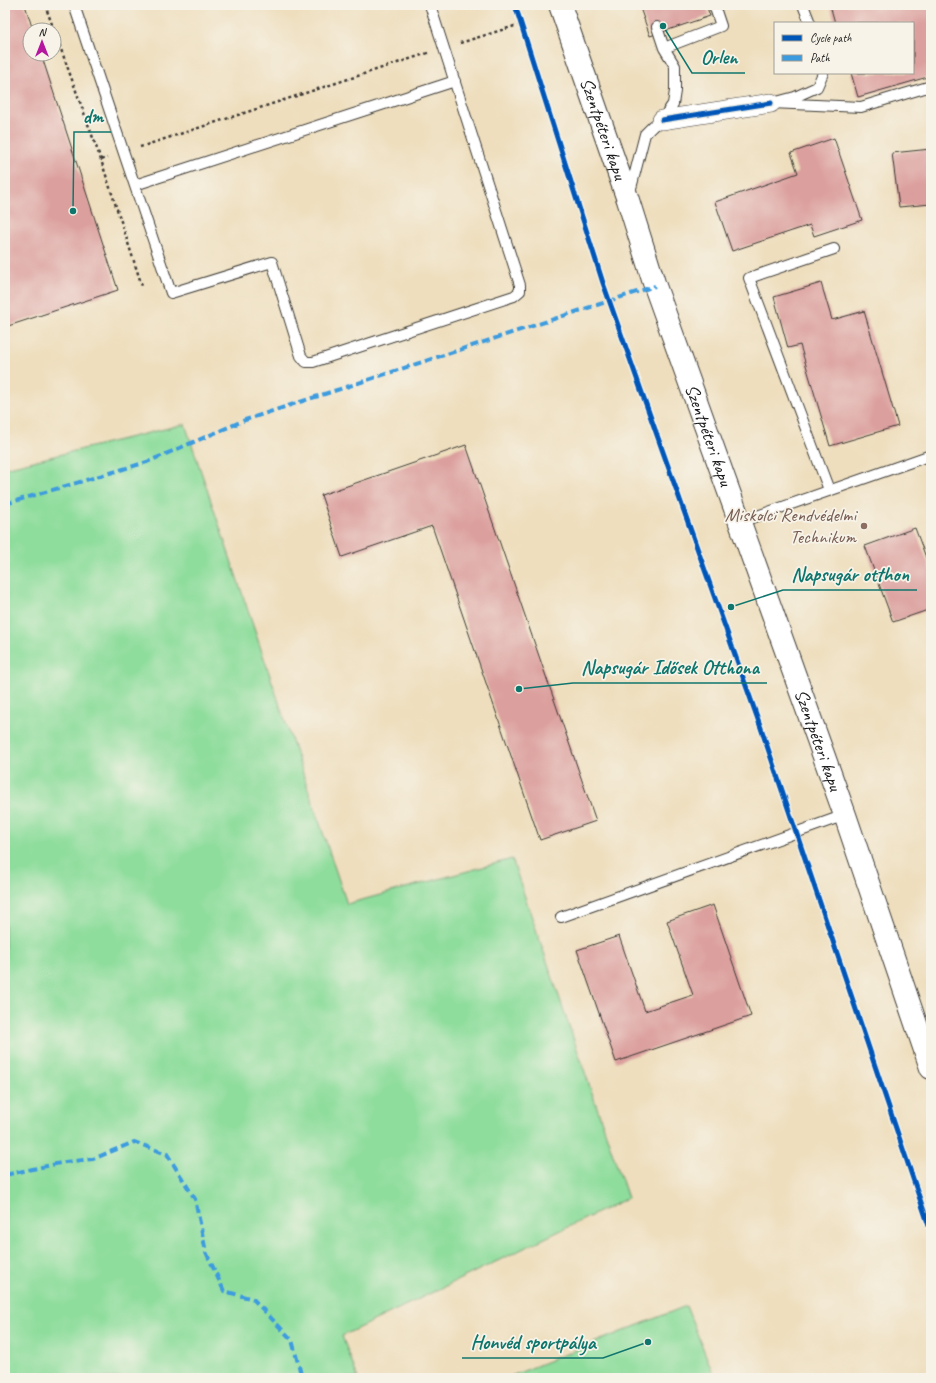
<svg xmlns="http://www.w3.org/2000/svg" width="936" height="1383" viewBox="0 0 936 1383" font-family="Caveat,sans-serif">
  <rect width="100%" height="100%" fill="#f7f3e8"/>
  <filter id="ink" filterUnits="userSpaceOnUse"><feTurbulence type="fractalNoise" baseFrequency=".025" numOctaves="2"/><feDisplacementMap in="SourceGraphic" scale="8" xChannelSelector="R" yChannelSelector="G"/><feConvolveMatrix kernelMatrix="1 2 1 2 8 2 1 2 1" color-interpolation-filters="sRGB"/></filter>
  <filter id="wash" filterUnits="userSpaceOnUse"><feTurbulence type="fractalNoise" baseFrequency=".012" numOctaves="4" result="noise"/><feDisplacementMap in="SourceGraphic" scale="16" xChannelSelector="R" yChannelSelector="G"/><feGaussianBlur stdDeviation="0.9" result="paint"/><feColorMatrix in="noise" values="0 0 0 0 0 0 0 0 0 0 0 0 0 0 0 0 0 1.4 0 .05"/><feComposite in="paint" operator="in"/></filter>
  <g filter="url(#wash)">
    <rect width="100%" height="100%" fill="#eedebd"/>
    <path fill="#8edd9c" stroke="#557c5c" d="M185 424 347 904 512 859 628 1198 342 1336 358 1378H5V468Z
      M686 1306 715 1378H506Z"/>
    <g id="blocks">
      <path fill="#db9f9d" d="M5 5H25L33 30H30V54H41L118 290 5 327Z
        M639 5H706L710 16 650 36Z
        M830 5H931V76L858 97 851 73H913V23H835Z
        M834 138 862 220 814 236 810 225 732 251 715 202 798 173 791 153Z
        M931 149V204L899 207 892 153Z
        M821 283 832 320 864 311 898 426 830 446 800 345 788 348 774 297Z
        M466 445 596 821 540 840 432 526 342 557 321 495Z
        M915 528 931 571V609L893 622 865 546Z
        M713 905 751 1016 616 1062 577 950 619 936 645 1011 693 995 667 921Z"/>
    </g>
  </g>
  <g filter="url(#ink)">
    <use href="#blocks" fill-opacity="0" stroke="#3c3934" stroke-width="1"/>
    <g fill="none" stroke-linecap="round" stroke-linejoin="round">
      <defs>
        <path id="service" d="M74 5 171 293 272 262 301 356 306 362H313L514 296 520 291V285L430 5
          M803 5 810 23
          M657 27 664 48
          M780 101 795 97 817 87 823 73
          M771 103 861 107 931 86
          M135 185 455 81
          M630 192 645 134 654 125 662 120 673 104 675 91V66L664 48 721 26 714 5
          M829 490 749 278 834 249
          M740 522 931 455
          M561 917 845 815"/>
        <path id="minor" d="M662 120 771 103"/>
        <g id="primary">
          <path id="s1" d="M560 5 628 200 655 286 845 815 931 1068"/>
        </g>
      </defs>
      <use href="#service" stroke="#3c3934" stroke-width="12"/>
      <use href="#minor" stroke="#3c3934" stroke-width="20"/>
      <use href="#primary" stroke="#3c3934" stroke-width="24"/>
      <path stroke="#3c3934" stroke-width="2.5" stroke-dasharray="3 3" stroke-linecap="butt" d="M45 5 101 160 142 286
        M460 43 521 24
        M140 147 428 53
        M101 160 107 158"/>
      <use href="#service" stroke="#fff" stroke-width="10"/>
      <use href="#minor" stroke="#fff" stroke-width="19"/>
      <use href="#primary" stroke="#fff" stroke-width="22"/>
      <path stroke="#3c9bdf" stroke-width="4" stroke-dasharray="8 4" stroke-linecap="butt" d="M5 504 147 462 245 420 655 286
        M5 1175 65 1162 93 1159 134 1142 167 1154 195 1199 206 1252 224 1291 253 1299 292 1340 302 1378"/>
      <defs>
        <path id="cycleway" d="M515 5 603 283 761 728 931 1232
          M662 120 771 103"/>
      </defs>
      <use href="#cycleway" stroke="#f7f3e8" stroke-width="8"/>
      <use href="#cycleway" stroke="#0057b8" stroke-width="5"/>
    </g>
  </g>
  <circle fill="#8d6e63" stroke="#f7f3e8" stroke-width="1.5" cx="864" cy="526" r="4"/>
  <g text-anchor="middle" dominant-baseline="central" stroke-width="3.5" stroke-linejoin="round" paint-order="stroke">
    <g font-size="19" fill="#1c1c1c" stroke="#f7f3e8">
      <text stroke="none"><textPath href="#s1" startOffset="131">Szentpéteri kapu</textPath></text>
      <text stroke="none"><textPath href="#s1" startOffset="455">Szentpéteri kapu</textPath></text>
      <text stroke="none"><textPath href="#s1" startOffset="779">Szentpéteri kapu</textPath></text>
    </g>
    <g font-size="19" fill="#785e54" stroke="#f7f3e8" text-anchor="end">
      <text x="856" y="515">Miskolci Rendvédelmi<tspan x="856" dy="22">Technikum</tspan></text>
    </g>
  </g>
  <path fill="none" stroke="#0f766e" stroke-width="1.5" d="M663 26L692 73H745M73 211L74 132H111M731 607L783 590H917M519 689L573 683H767M648 1342L603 1358H462"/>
  <g fill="#0f766e" stroke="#f7f3e8" stroke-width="1.5">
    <circle cx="663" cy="26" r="4"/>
    <circle cx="73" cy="211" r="4"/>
    <circle cx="731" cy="607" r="4"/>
    <circle cx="519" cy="689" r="4"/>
    <circle cx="648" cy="1342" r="4"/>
  </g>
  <g font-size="20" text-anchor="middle" font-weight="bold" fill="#0f766e" stroke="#f7f3e8" stroke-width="3.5" stroke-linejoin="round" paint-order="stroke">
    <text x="719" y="64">Orlen</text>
    <text x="93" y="123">dm</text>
    <text x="850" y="581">Napsugár otthon</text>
    <text x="670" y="674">Napsugár Idősek Otthona</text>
    <text x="533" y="1349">Honvéd sportpálya</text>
  </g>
  <rect width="936" height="1383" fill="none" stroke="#f7f3e8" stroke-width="20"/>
  <rect x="774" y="22" width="140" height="52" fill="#f7f3e8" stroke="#9f9d96"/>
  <rect x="782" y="35" width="20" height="6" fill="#0057b8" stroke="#9f9d96"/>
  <text x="810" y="42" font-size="12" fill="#1c1c1c">Cycle path</text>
  <rect x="782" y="55" width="20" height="6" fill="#3c9bdf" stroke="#9f9d96"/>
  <text x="810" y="62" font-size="12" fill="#1c1c1c">Path</text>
  <g transform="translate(42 42)"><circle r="19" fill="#f7f3e8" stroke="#9f9d96"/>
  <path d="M0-3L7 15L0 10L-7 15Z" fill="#b5179e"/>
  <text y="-6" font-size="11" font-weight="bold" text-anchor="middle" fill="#1c1c1c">N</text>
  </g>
</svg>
